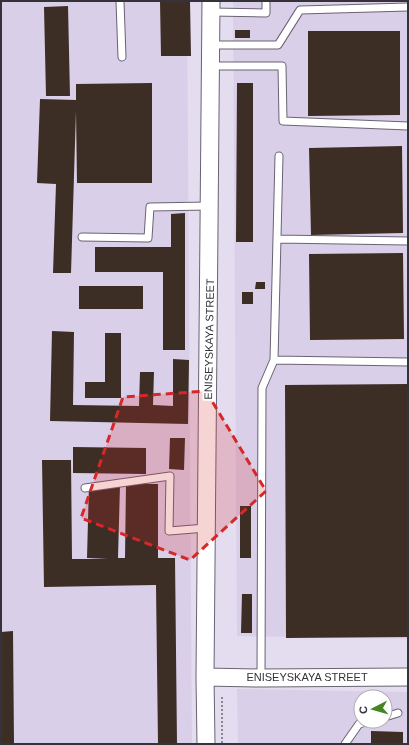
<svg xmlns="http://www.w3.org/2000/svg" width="409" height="745" viewBox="0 0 409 745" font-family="Arial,sans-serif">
  <rect width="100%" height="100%" fill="#e4dcef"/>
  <path fill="#dacfe9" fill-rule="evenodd" d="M1 1H187L192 744H1Z
    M233 1H408V639L237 636Z
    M237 689 408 692V744H238ZM361 697H385V721H361Z"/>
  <path fill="#3c2d25" d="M160 1H190L191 56H161Z
    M68 6 70 96H46L44 7Z
    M235 30H250V38H235Z
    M308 31H400V115L308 116Z
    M152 83V183H77L76 111 71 273H53L56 184 37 183 40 99 76 100V84Z
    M237 83H253V242H236Z
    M402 146 403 233 311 235 309 148Z
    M185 213V350H163V272H95V247H171V214Z
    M403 253 404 339 310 340 309 254Z
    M256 282H265V289H255Z
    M79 286H143V309H79Z
    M242 292H253V304H242Z
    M52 331 74 332 73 405 139 406 140 372H154L153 405 173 406V359L189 360 188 424 50 421Z
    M105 333H121V398H85V382H105Z
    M408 384V637L286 638 285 385Z
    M170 438H185L184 470 169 469Z
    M73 447 146 448V474L73 473Z
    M42 460H71L72 559H108L87 558 89 484 120 485 118 558H141H125L126 484H158V558H175L177 744H158L156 585 44 587Z
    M240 506H251V558H240Z
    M242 594H252V633H241Z
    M13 631 14 744H1V632Z
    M371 731 403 732V744H371Z"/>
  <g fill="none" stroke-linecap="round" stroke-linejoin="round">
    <defs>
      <path id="service" d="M120 1 122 57
        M211 12 266 13V1
        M212 45H278L300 10 408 7
        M212 66H282L283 121 408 126
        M82 237 148 238 150 207 209 206
        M277 239 408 241
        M274 360 408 362
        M85 488 170 476 169 531 206 528
        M261 677 262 388 274 360 279 156
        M385 717 398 713
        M345 744 359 724 370 721"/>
      <path id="tertiary" d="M205 677 261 678 408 677
        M206 744 205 677 211 1"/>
    </defs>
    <use href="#service" stroke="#6a6373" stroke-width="9"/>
    <use href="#tertiary" stroke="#6a6373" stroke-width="19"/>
    <path stroke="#8b8693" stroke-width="2" stroke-dasharray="2 2" stroke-linecap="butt" d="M222 697V744"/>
    <use href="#service" stroke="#fff" stroke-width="7"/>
    <use href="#tertiary" stroke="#fff" stroke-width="17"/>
  </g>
  <path fill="#d62828" fill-opacity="0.2" stroke="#d62828" stroke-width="3" stroke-dasharray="8 5" stroke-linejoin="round" d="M206 391 266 491 190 560 81 518 123 397Z"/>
  <g text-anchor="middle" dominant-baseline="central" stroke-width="4" stroke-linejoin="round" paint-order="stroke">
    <g font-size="11" fill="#353239" stroke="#fff">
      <text transform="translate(209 339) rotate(-89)">ENISEYSKAYA STREET</text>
      <text x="307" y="677">ENISEYSKAYA STREET</text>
    </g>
  </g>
  <rect width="409" height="745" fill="none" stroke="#353239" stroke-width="4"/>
  <g transform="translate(373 709) rotate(264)"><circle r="19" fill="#ffffff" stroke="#aeadb0"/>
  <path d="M0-3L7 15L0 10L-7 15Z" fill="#458526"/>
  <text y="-6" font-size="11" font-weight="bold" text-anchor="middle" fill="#353239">С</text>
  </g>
</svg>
